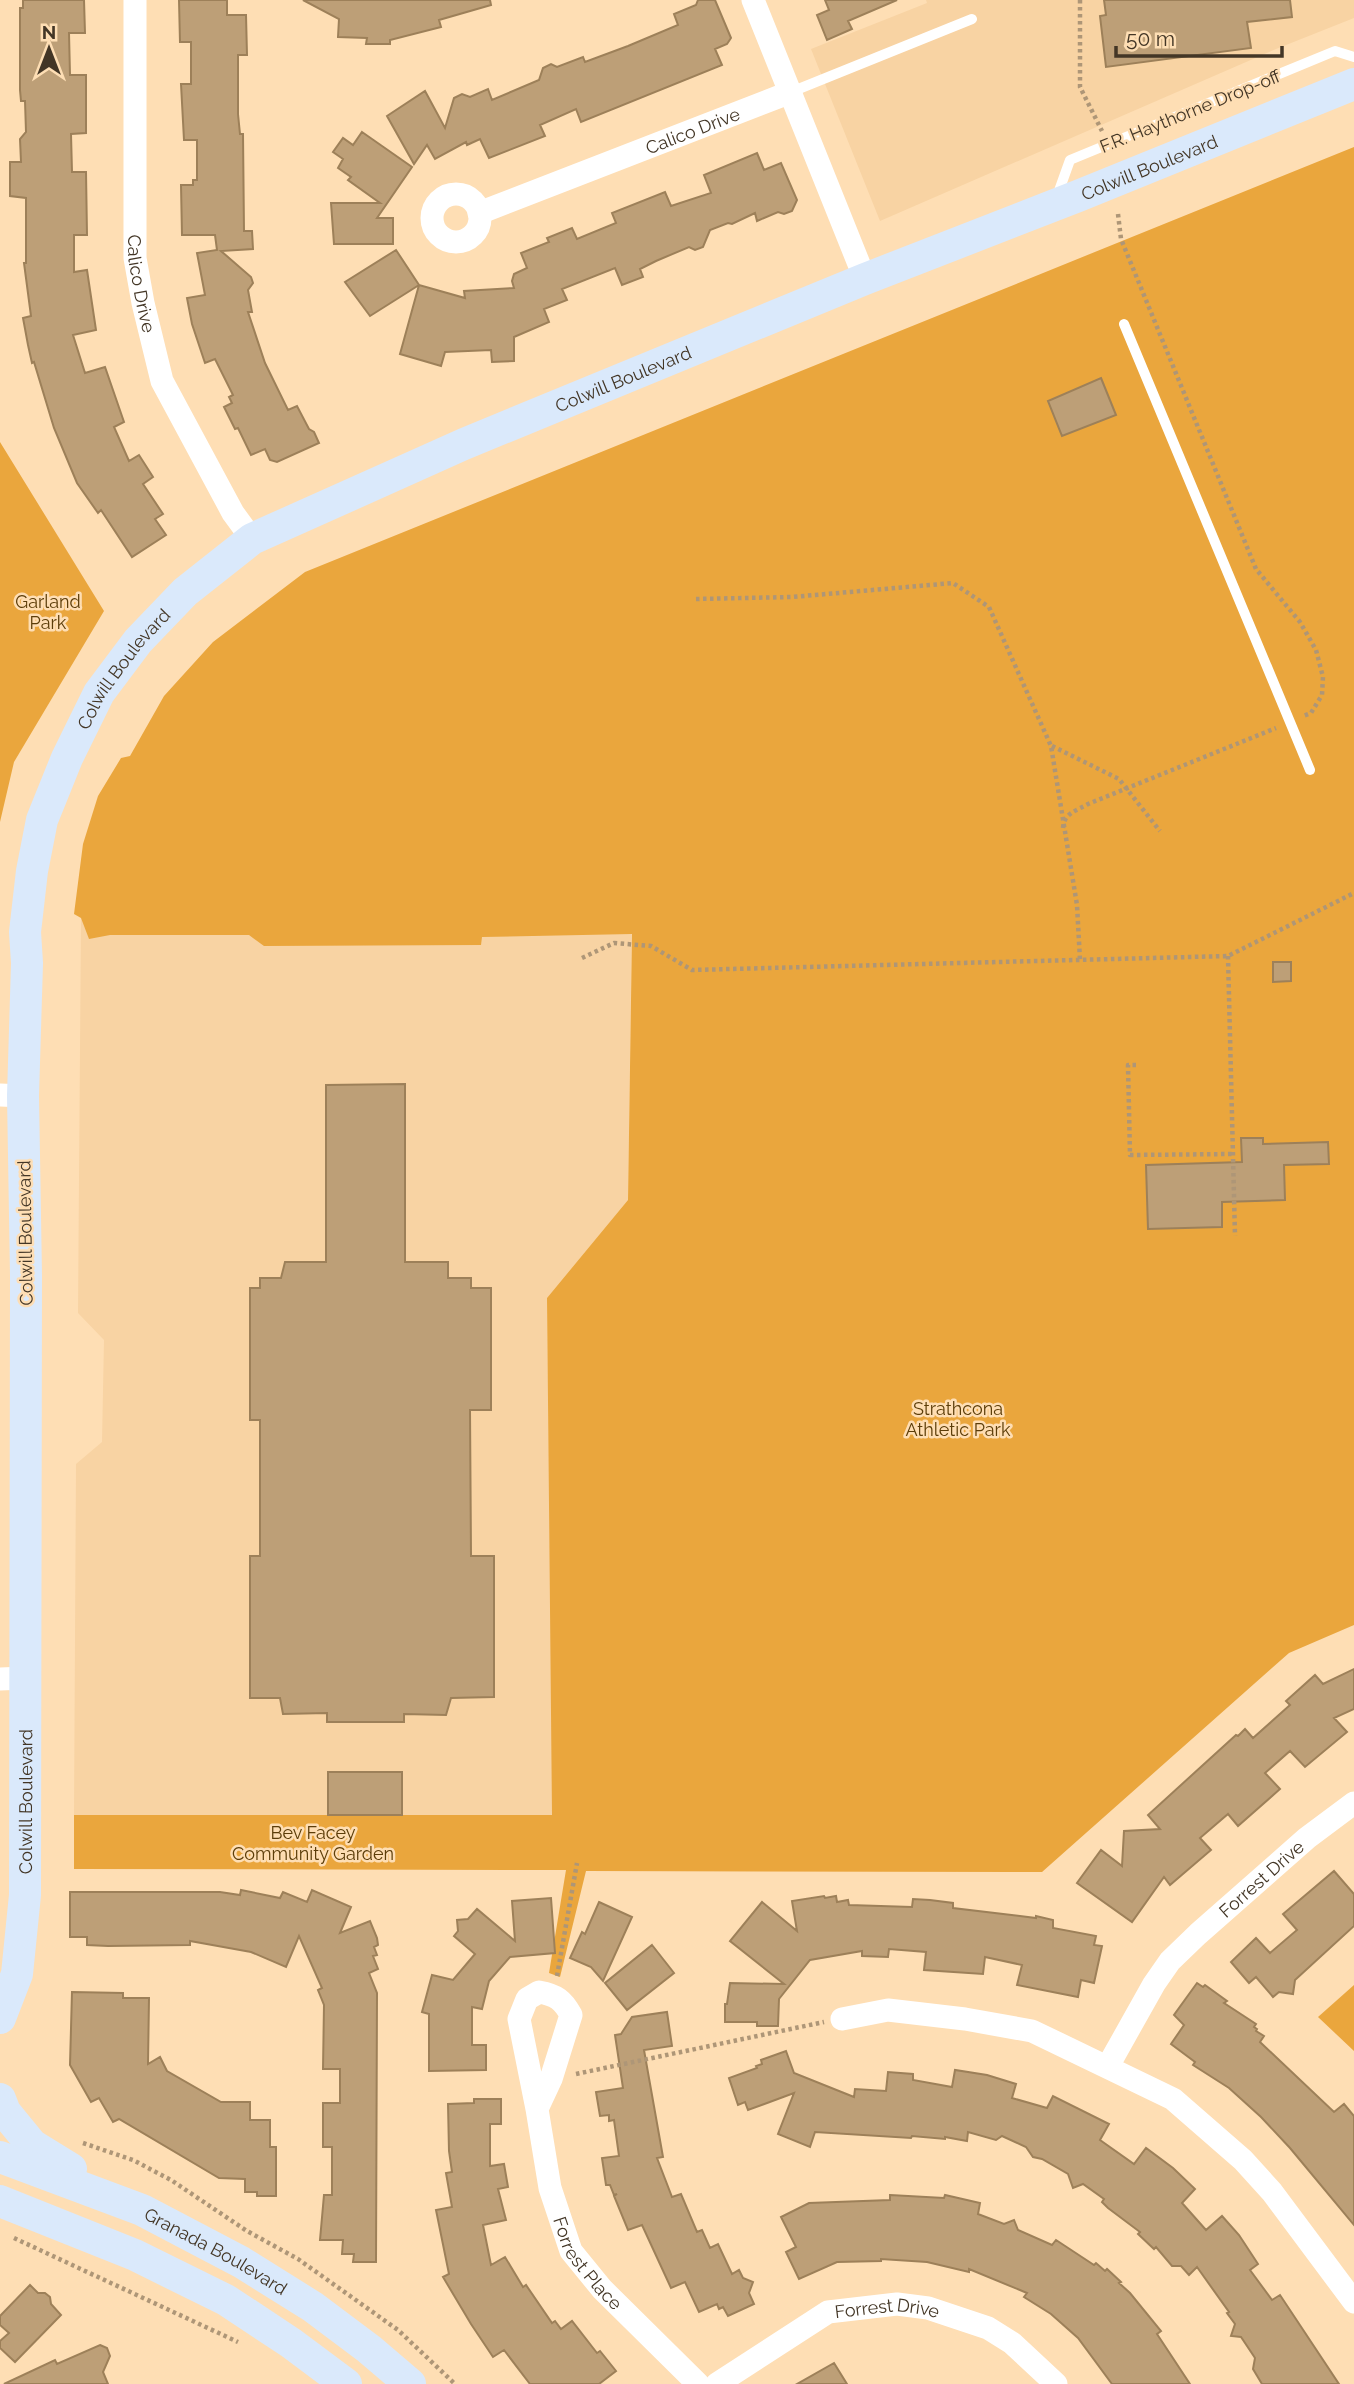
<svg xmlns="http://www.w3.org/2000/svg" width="1354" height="2384" viewBox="0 0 1354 2384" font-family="Raleway,sans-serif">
  <rect width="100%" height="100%" fill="#fedeb4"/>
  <path fill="#f8d3a3" d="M926 0H1354V18L1276 49 880 221 811 49 927 3Z
    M81 918 632 922 628 1200 547 1298 553 1815H74L76 1464 102 1442 104 1340 78 1313Z"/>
  <path fill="#eaa63d" d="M1354 147V1625L1289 1653 1042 1872 586 1871 560 1977 549 1973 566 1870 74 1869V1815H552L547 1298 628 1200 632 934 482 937 481 945 264 946 249 935H110L89 939 81 918 74 914 83 844 98 796 121 758 130 756 164 696 213 642 305 572Z
    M0 442 104 611 14 762 0 822Z
    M1354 1985V2051L1318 2017Z"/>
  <path fill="#bd9f77" stroke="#9d8059" stroke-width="2" d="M23 0H84L85 33H69L70 75H86V133L71 134 72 172H86L87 235H74V272L87 270 96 330 73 335 85 373 105 367 124 422 114 427 129 461 139 455 153 477 143 484 163 514 155 519 166 535 132 557 101 510 98 513 77 483 54 428 34 362 32 363 28 345 23 318 31 316 24 263H26V198L10 196V162H21L20 139 26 132 25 101H21L20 90V8H23Z
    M179 0H227V15H246L247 55H238V114L240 134H243L244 231H252L253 249 221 251 251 277 253 283 248 290 252 312H248L265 363 288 410 297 406 309 429 314 432 319 443 277 462 270 460 265 449 251 455 238 428 235 429 224 407 232 403 229 397 233 395 215 359 205 363 192 324 187 298 205 295 197 253 217 250 215 235H182L181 185H193V180H197V140H184L181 84H191V42H180Z
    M303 0H490L491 5 439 20 441 27 390 40V44H366L367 38 338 37 339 19Z
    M698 0H715L731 38 727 44 715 49 722 65 581 122 576 109 540 125 545 136 489 158 480 139 467 145 466 142 435 159 427 145 414 164 387 116 425 91 445 128 454 98 462 94 470 97 488 89 492 100 539 80 543 68 551 64 557 67 583 57 585 62 628 46 678 25 674 14 696 5Z
    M825 0H897L848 21 852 29 827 40 817 15 829 10Z
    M1104 0H1290L1292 17 1247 22 1251 48 1106 67 1100 16 1106 15Z
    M362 132 412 167 377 218H393V244H334L331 203H380L348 180 351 177 338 168 343 159 333 152 343 138 353 145Z
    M757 153 764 170 781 163 797 200 792 211 784 214 778 212 757 221 755 213 732 224 728 223 710 230 703 247 695 250 689 247 656 261 640 269 643 277 622 285 615 268 562 289 567 300 544 309 549 322 514 337V361L492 362 491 350 445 352 441 366 400 354 419 285 465 298 464 291 514 288 512 281 514 274 527 268 521 253 549 242 547 238 572 228 577 239 616 223 612 213 665 192 671 206 711 193 704 175Z
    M396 250 419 285 370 316 345 282Z
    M1101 378 1116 415 1062 436 1048 401Z
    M1273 962H1291V981L1273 982Z
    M405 1084V1262H448V1278H471V1288H491V1410H470L471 1556H494V1697L451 1698 446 1715 404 1714V1722H327V1713L283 1714 280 1698H250V1556H260V1420H250V1288H260V1278H281L285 1262H326V1085Z
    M1241 1138H1263V1144L1328 1142 1329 1164 1284 1165 1285 1200 1222 1202V1227L1148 1229 1146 1165 1242 1162Z
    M1354 1669V1709L1334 1718 1347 1732 1305 1767 1290 1751 1265 1773 1280 1789 1238 1826 1228 1814 1200 1838 1211 1850 1170 1885 1164 1877 1132 1922 1077 1883 1101 1850 1122 1866 1124 1831 1160 1829 1148 1815 1236 1735 1238 1736 1245 1729 1253 1738 1290 1705 1286 1701 1315 1675 1323 1684Z
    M328 1772H402V1815H328Z
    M1334 1871 1354 1894V1926L1295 1980 1293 1994 1279 1992 1273 1997 1256 1977 1249 1983 1231 1962 1256 1938 1270 1953 1297 1930 1283 1914Z
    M241 1890 280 1898 283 1892 307 1902 312 1890 351 1907 340 1933 370 1921 377 1938 378 1945 374 1947 377 1955 373 1956 378 1969 369 1973 377 1993 376 2262H353L354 2254H342L343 2240H320L324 2195H332V2147H323V2103H340V2069H323L324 2005 318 1990 322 1988 299 1936 286 1967 251 1952 190 1941V1945L108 1946 87 1945V1937H70V1892H220L240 1895Z
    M824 1896 825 1898 836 1896 837 1902 848 1900 849 1905 912 1907 913 1899 930 1900 953 1903V1908L1036 1918V1916L1053 1920V1928L1096 1936 1094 1945 1102 1946 1094 1983 1081 1980 1078 1997 1017 1985 1022 1965 985 1957 983 1974 924 1970 926 1952 889 1949 888 1957 862 1956V1951L810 1960 779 1999 778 2026H757V2022H725V2004H727L730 1983 784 1984 730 1941 762 1902 797 1931 792 1901Z
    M551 1898 555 1953 510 1957 489 1981 482 2009 472 2007V2045H486V2070L429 2071V2014L422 2012 432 1975 453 1980 475 1954 454 1936 458 1931 457 1920 468 1919 477 1909 515 1941 512 1901Z
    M599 1902 632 1917 603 1981 591 1967 570 1958 582 1932 585 1934Z
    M652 1945 674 1973 627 2010 605 1983Z
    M1197 1983 1203 1987 1205 1985 1227 2001 1224 2003 1256 2024 1254 2027 1257 2029 1256 2031 1264 2036 1260 2042 1334 2112 1344 2104 1354 2116V2225L1290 2148 1261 2117 1229 2088 1193 2065 1195 2062 1171 2044 1184 2025 1174 2015Z
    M72 1992 123 1993V1998H149L148 2064 160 2057 167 2071 221 2102H250V2120H270V2147H276V2196H257V2192H245V2179L219 2178 119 2119 113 2122 99 2098 91 2102 70 2065Z
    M667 2012 672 2046 644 2050 663 2157 657 2158 672 2197 681 2194 697 2232 702 2230 710 2248 718 2244 732 2274 739 2270 743 2278 753 2282 749 2293 754 2304 728 2316 723 2307 719 2309 717 2304 699 2312 685 2282 671 2288 642 2225 628 2230 614 2196 617 2194 614 2195 610 2185H606L602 2158 619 2156 614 2120 609 2121V2115L600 2116 596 2092 623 2088 615 2035 621 2034 632 2017Z
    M786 2051 794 2073 854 2097 855 2089 886 2091 888 2072 913 2074V2080L952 2087 955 2070 987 2075 1016 2084 1012 2098 1047 2108 1053 2096 1109 2124 1100 2140 1134 2164 1146 2148 1173 2168 1195 2189 1182 2203 1206 2230 1222 2216 1239 2235 1258 2264 1250 2270 1272 2300 1280 2295 1339 2384H1262L1253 2369 1255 2358 1241 2337 1231 2336 1235 2324 1227 2313 1229 2312 1197 2267 1189 2275 1181 2266H1172L1156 2247 1154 2249 1138 2234 1140 2232 1108 2208 1102 2202 1104 2199 1083 2184 1073 2188 1068 2174 1042 2159 1033 2157 1026 2147 1002 2136 996 2140 968 2132 967 2141 945 2137V2139L912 2136 911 2138 815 2132 810 2147 778 2134 794 2093 748 2110 745 2102 738 2105 729 2078 757 2068 756 2066 762 2064 761 2060Z
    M474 2099H501V2124H490V2166L504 2164 508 2187 498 2189 506 2220 483 2225 491 2265 505 2257 523 2287 526 2285 552 2323 555 2321 561 2329 572 2321 597 2353 600 2351 616 2371 599 2384H530L504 2350 493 2357 471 2324 443 2277 449 2274 436 2210 452 2207 446 2173 452 2172 449 2151 448 2104 474 2103Z
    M890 2195 944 2198 945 2195 980 2203 978 2214 1004 2224 1014 2220 1018 2230 1052 2245 1056 2240 1094 2265 1096 2263 1105 2271 1107 2269 1121 2282 1119 2283 1130 2293 1161 2331 1157 2334 1190 2384H1112L1078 2338 1051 2314 1024 2297 1027 2293 969 2269V2272L927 2262 881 2259V2261L837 2262 799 2279 786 2252 796 2247 781 2217 809 2203 890 2200Z
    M30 2285 38 2293H45L50 2297 51 2304 61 2315 15 2362 0 2348V2341L9 2333 0 2325V2316Z
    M100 2345 107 2348 110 2356 103 2372 108 2384H4L55 2360 57 2364Z
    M834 2363 847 2384H797Z"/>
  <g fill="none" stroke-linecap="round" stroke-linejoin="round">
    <path stroke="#ae9677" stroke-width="4.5" stroke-dasharray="3.5 3.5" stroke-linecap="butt" d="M1080 0V87L1102 131
      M1118 214 1121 239 1256 569 1300 622 1316 650 1323 677 1322 695 1311 713 1303 716
      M696 599 792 597 953 583 989 607 1051 746 1077 905 1080 960
      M1052 746 1119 779 1160 831
      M1063 828C1064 813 1076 811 1088 804L1276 728
      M1228 956 1235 1236
      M582 958 614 943 651 946 692 970 1228 956 1354 893
      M1136 1065H1128L1130 1155 1233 1154
      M557 1976 577 1863
      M576 2074 824 2022
      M83 2143 133 2160 171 2180 247 2231 298 2259 398 2330 455 2384
      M14 2238 238 2342"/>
    <path stroke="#fff" stroke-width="10" d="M791 92 972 19
      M1056 199 1070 160 1335 51 1354 57
      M1124 324 1310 770"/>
    <g stroke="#fff" stroke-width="23">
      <path id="s1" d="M135 0V258L143 303 162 381 233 513 252 539"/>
      <path d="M753 0 865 279"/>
      <circle cx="456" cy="218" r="24"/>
      <path id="s2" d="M479 213 791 92"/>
      <path d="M0 1095 23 1096"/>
      <path d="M0 1679 25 1678"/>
      <path d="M842 2019 888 2010 965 2019 1032 2031 1173 2099 1243 2160 1272 2192 1354 2302"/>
      <path id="s3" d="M1108 2066 1154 1984 1170 1961 1198 1934 1307 1838 1354 1803"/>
      <path id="s4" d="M537 2109 551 2079 571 2015C563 2000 556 1995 539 1992L527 1999 519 2019 537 2109 550 2188 571 2251 602 2289 698 2384"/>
      <path id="s5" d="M717 2384 828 2312 897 2304 928 2308 988 2328 1012 2343 1056 2384"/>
    </g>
    <g stroke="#dae9fb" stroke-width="32">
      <path id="s6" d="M0 2018 17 1974 25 1895 26 1275 23 1096 27 963 25 932 32 871 42 820 67 758 99 693 138 641 185 592 252 539 464 444 865 279 1078 196 1354 84"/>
      <path d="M0 2099 5 2112 32 2145 71 2169"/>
      <path id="s7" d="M0 2157 142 2210 241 2262 313 2307 369 2349 410 2384"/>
      <path d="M0 2201 135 2255 226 2300 291 2343 346 2384"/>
    </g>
  </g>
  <g text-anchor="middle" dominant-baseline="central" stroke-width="5" stroke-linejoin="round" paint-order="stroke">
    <g font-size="18" fill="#433626" stroke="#fedeb4">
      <text transform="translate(1190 111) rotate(-22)">F.R. Haythorne Drop-off</text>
      <text stroke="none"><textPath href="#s2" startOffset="229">Calico Drive</textPath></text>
      <text stroke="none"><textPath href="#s6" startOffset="2532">Colwill Boulevard</textPath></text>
      <text stroke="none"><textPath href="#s1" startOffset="284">Calico Drive</textPath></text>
      <text stroke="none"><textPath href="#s6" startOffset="1965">Colwill Boulevard</textPath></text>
      <text stroke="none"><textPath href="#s6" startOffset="1376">Colwill Boulevard</textPath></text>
      <text transform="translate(25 1233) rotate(-91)">Colwill Boulevard</text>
      <text stroke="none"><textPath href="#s6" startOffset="220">Colwill Boulevard</textPath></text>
      <text stroke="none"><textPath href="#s3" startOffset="245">Forrest Drive</textPath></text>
      <text stroke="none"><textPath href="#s7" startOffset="236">Granada Boulevard</textPath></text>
      <text stroke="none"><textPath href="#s4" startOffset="434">Forrest Place</textPath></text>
      <text stroke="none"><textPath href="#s5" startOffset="192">Forrest Drive</textPath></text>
    </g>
    <g font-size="18" fill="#5c3d09" stroke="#fedeb4">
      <text x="48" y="601">Garland<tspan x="48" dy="21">Park</tspan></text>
      <text x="958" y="1408">Strathcona<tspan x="958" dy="21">Athletic Park</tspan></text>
      <text x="313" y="1832">Bev Facey<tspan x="313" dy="21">Community Garden</tspan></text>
    </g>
  </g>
  <g transform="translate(49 49)" stroke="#fedeb4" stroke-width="5" paint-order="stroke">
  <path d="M0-5L12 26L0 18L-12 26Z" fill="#433626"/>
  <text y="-10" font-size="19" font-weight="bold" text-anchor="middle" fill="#433626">N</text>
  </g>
  <path d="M1116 46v10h166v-10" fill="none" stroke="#433626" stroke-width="3.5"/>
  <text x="1126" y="46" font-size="21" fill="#433626" stroke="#fedeb4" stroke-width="5" paint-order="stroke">50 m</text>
</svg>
